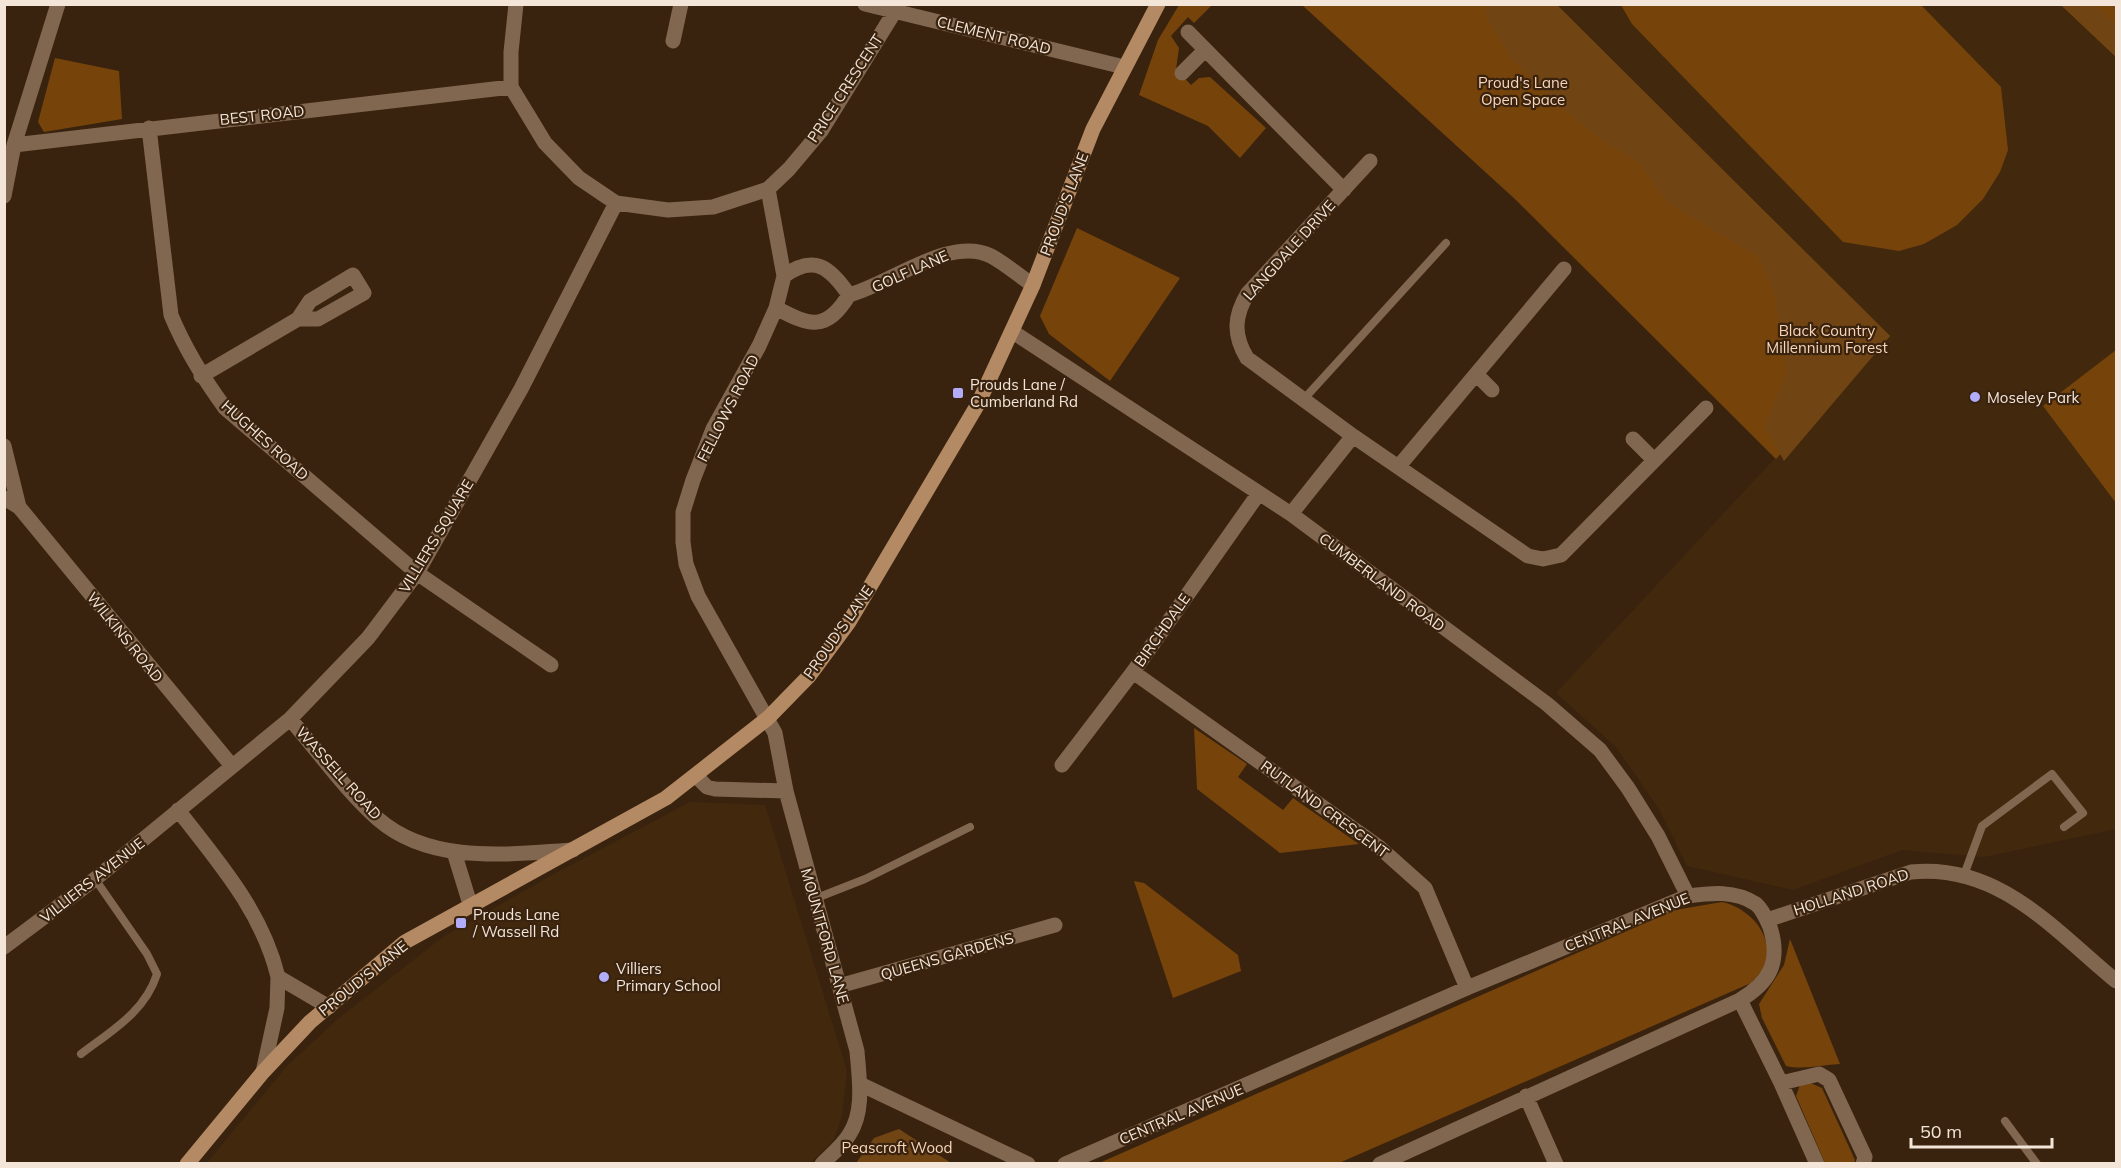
<svg xmlns="http://www.w3.org/2000/svg" width="2121" height="1168" viewBox="0 0 2121 1168" font-family="Mulish,sans-serif">
  <rect width="100%" height="100%" fill="#39230f"/>
  <path fill="#42280d" d="M1557 5H2061L2116 57V829L1984 857 1902 850 1793 890 1687 866 1659 809 1616 747 1556 693 1889 336Z
    M690 802 765 805 847 1071 842 1116 833 1141 810 1163H207L287 1066 339 1018 443 937 556 873Z"/>
  <path fill="#76440b" d="M1179 5H1212L1194 23 1188 17 1171 36 1179 48 1176 69 1191 85 1199 78 1210 77 1266 128 1240 158 1208 126 1139 95 1158 40Z
    M1302 5H1557L1890 336 1776 459 1516 200Z
    M1621 5H1921L2001 87 2008 150 2000 172 1983 199 1957 225 1924 244 1899 251 1843 242 1632 24Z
    M2061 5H2116V57Z
    M55 58 119 71 122 119 44 132 38 122Z
    M1077 228 1180 278 1110 381 1049 334 1040 316Z
    M2116 350V503L2043 406Z
    M1194 728 1247 764 1238 777 1283 810 1293 798 1359 844 1280 853 1197 789Z
    M1134 881 1144 883 1238 955 1241 971 1173 998Z
    M1722 902C1750 908 1778 938 1763 969 1761 974 1754 979 1751 983L1339 1163 1097 1164 1675 910Z
    M1790 939 1840 1064C1821 1065 1804 1070 1786 1066L1762 1018 1759 1004 1784 965Z
    M1808 1082 1822 1088 1855 1160 1854 1163H1825L1796 1096 1800 1085Z"/>
  <path fill="#714414" d="M1485 5H1557L1890 336 1784 461 1764 426 1787 374 1774 291 1757 256 1667 202 1640 164 1595 135 1557 103 1513 61 1488 20Z
    M2061 5H2095L2116 25V57Z
    M899 1129 951 1163H856L874 1138Z"/>
  <g fill="none" stroke-linecap="round" stroke-linejoin="round">
    <path stroke="#826750" stroke-width="8" d="M1303 400 1446 243
      M1964 875 1982 826 2052 774 2083 813 2064 827
      M814 899 865 879 970 827
      M81 1054C111 1031 145 1012 157 974L147 954 95 879
      M2005 1121 2037 1164"/>
    <path stroke="#826750" stroke-width="15" d="M516 4 511 52V87L545 143 579 178 616 203 668 210 713 207 768 189 789 169 821 131 895 11
      M865 4 1124 67
      M1188 32 1344 190
      M673 41 681 4
      M1182 73 1205 50
      M149 128 171 315C185 349 203 378 225 408L417 573 551 665
      M14 145 511 87
      M768 189 784 276 776 308 759 346 713 429 693 480 683 512V542L686 564 698 596 775 733 786 791 857 1051C859 1078 865 1111 849 1135 842 1146 831 1155 822 1164
      M4 196 14 145 58 4
      M849 295C891 284 950 235 991 256 1006 264 1019 276 1033 285
      M776 308C810 326 826 332 849 295 830 267 814 254 784 276
      M1013 332 1291 514 1547 704 1600 750 1628 788 1658 836 1688 896
      M1476 374 1492 390
      M201 376 298 319 310 301 353 275 364 293 318 319H298
      M1353 436 1528 556 1543 559 1561 555 1706 408
      M1633 439 1653 459
      M4 446 19 507
      M1399 466 1564 269
      M4 498 19 507 232 766
      M1291 514 1353 436 1247 358C1233 335 1234 316 1248 293L1370 161
      M1133 672 1379 847 1425 888 1467 988
      M290 719C319 752 346 791 378 819 431 865 509 854 573 850
      M1062 765 1133 672 1259 493
      M696 776 707 787 715 789 786 791
      M178 810C219 863 262 911 278 977L329 1007
      M454 852 470 904
      M1767 920 1911 872C1999 863 2054 930 2116 981
      M4 947 95 879 290 719 368 638 417 573 521 389 616 203
      M839 986 1055 925
      M1740 1000 1781 1083 1817 1164
      M263 1072 277 1008 278 977
      M1781 1083 1819 1074 1829 1080 1865 1157 1863 1164
      M860 1084 1028 1164
      M1526 1096 1556 1164
      M1065 1164 1467 988 1688 896C1711 893 1735 890 1756 904 1762 909 1767 920 1770 927 1781 962 1770 982 1740 1000L1380 1164"/>
    <path stroke="#b48a64" stroke-width="15" d="M187 1164 263 1072 310 1022 405 942 666 798 768 718 809 676 849 622 978 404 1033 285 1093 129 1158 4"/>
  </g>
  <g fill="#b2adf9" stroke="#39230f" stroke-width="2">
    <rect x="952" y="387" width="12" height="12" rx="3"/>
    <circle cx="1975" cy="397" r="6"/>
    <rect x="455" y="917" width="12" height="12" rx="3"/>
    <circle cx="604" cy="977" r="6"/>
  </g>
  <g text-anchor="middle" dominant-baseline="central" stroke-width="4.5" stroke-linejoin="round" paint-order="stroke">
    <g font-size="15" fill="#f3e5d8" stroke="#39230f">
      <text transform="translate(994 35) rotate(14)">CLEMENT ROAD</text>
      <text transform="translate(845 88) rotate(-57)">PRICE CRESCENT</text>
      <text transform="translate(262 115) rotate(-6)">BEST ROAD</text>
      <text transform="translate(1064 204) rotate(-69)">PROUD'S LANE</text>
      <text transform="translate(1289 250) rotate(-48)">LANGDALE DRIVE</text>
      <text transform="translate(910 271) rotate(-24)">GOLF LANE</text>
      <text transform="translate(728 408) rotate(-63)">FELLOWS ROAD</text>
      <text transform="translate(265 440) rotate(42)">HUGHES ROAD</text>
      <text transform="translate(436 536) rotate(-59)">VILLIERS SQUARE</text>
      <text transform="translate(1382 582) rotate(37)">CUMBERLAND ROAD</text>
      <text transform="translate(1162 630) rotate(-55)">BIRCHDALE</text>
      <text transform="translate(838 632) rotate(-55)">PROUD'S LANE</text>
      <text transform="translate(125 637) rotate(51)">WILKINS ROAD</text>
      <text transform="translate(339 773) rotate(48)">WASSELL ROAD</text>
      <text transform="translate(1325 809) rotate(36)">RUTLAND CRESCENT</text>
      <text transform="translate(92 880) rotate(-38)">VILLIERS AVENUE</text>
      <text transform="translate(1851 892) rotate(-18)">HOLLAND ROAD</text>
      <text transform="translate(1627 922) rotate(-22)">CENTRAL AVENUE</text>
      <text transform="translate(825 936) rotate(74)">MOUNTFORD LANE</text>
      <text transform="translate(947 956) rotate(-16)">QUEENS GARDENS</text>
      <text transform="translate(363 978) rotate(-39)">PROUD'S LANE</text>
      <text transform="translate(1181 1114) rotate(-23)">CENTRAL AVENUE</text>
    </g>
    <g font-size="15" fill="#f9d6b9" stroke="#39230f">
      <text x="1523" y="82">Proud's Lane<tspan x="1523" dy="17">Open Space</tspan></text>
      <text x="1827" y="330">Black Country<tspan x="1827" dy="17">Millennium Forest</tspan></text>
      <text x="897" y="1147">Peascroft Wood</text>
    </g>
    <g font-size="15" fill="#f3e5d8" stroke="#39230f" text-anchor="start">
      <text x="970" y="384">Prouds Lane /<tspan x="970" dy="17">Cumberland Rd</tspan></text>
      <text x="1987" y="397">Moseley Park</text>
      <text x="473" y="914">Prouds Lane<tspan x="473" dy="17">/ Wassell Rd</tspan></text>
      <text x="616" y="968">Villiers<tspan x="616" dy="17">Primary School</tspan></text>
    </g>
  </g>
  <rect width="2121" height="1168" fill="none" stroke="#f3e5d8" stroke-width="12"/>
  <path d="M1911 1138v9h141v-9" fill="none" stroke="#f3e5d8" stroke-width="3"/>
  <text x="1920" y="1138" font-size="18" fill="#f3e5d8" stroke="#39230f" stroke-width="4.5" paint-order="stroke">50 m</text>
</svg>
